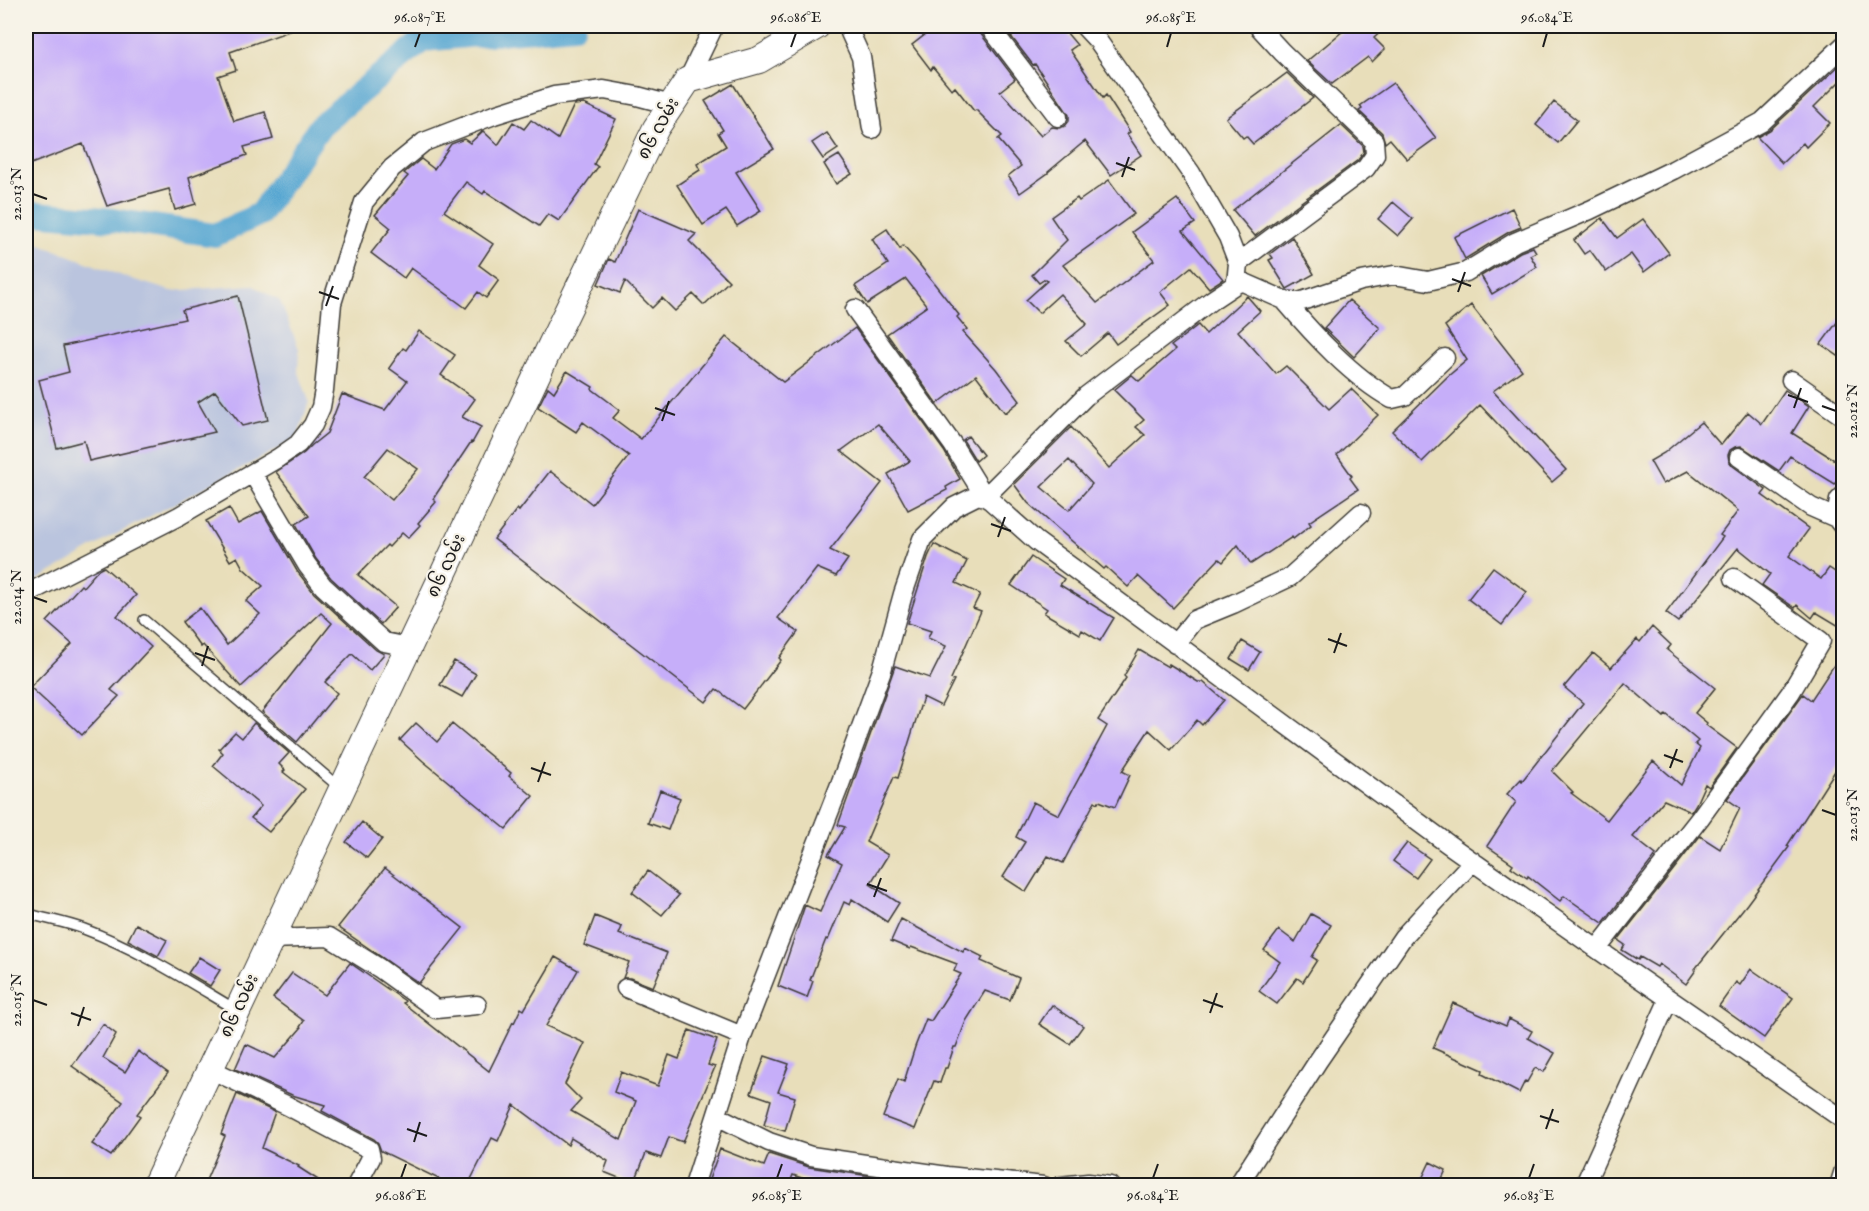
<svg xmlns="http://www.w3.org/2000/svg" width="1869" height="1211" viewBox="0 0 1869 1211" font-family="'IM FELL English','Noto Sans Myanmar',serif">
  <rect width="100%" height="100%" fill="#f7f3e8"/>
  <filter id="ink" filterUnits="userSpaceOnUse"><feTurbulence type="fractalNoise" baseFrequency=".0167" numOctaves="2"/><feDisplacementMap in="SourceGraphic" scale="12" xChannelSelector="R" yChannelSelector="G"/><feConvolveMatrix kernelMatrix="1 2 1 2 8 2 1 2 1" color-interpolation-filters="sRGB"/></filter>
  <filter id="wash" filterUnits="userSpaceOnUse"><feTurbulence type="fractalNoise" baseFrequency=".008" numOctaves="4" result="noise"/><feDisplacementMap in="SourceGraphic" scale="24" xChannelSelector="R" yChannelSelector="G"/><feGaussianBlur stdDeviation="1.35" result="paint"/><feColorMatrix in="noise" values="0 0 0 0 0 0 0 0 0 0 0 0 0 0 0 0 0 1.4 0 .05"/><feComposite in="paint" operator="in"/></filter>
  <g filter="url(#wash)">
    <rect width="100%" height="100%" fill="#e8deba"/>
    <path fill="#bac4de" d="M35 242 125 277 171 291 252 285 280 301 299 349 298 370 309 401 297 439 107 539 26 587V245Z"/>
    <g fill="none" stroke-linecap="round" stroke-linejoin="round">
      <path stroke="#58a7d2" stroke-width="24" d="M26 215 35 213 113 220 215 235 260 214 321 125 423 40 574 26"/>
    </g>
    <g id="blocks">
      <path fill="#c6aef9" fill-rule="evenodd" d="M26 26H298V28L230 52 236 70 218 76 234 121 265 112 273 139 244 147 247 155 189 177 196 204 175 210 169 189 107 206 83 144 26 166Z
        M921 26H978L980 33 1015 79 1000 91 1041 136 1052 127 1059 128 1065 126 1069 121V115L1035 64 1033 65 1003 26H1061L1077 45 1070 50 1103 98 1106 95 1130 132 1127 134 1141 155 1111 175 1085 141 1048 172V173L1020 193 1008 176 1021 166 998 139 1002 136 976 110 974 111 955 87 952 90 933 67 931 70 912 45 926 34Z
        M1349 26H1387L1374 38 1385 49 1372 62 1368 57 1332 84 1307 61Z
        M1844 61V77L1814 107 1830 123 1806 147 1803 143 1782 163 1757 137 1770 130Z
        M1287 73 1313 98 1253 144 1246 136 1243 138 1226 118Z
        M1393 83 1436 138 1407 159 1390 139 1385 143 1382 133 1359 111 1362 109 1360 106Z
        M733 84 774 149 736 172 761 211 737 226 726 210 703 225 677 185 700 170 697 164 726 146 718 133 723 130 705 101Z
        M1554 102 1577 120 1558 143 1536 125Z
        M584 104 616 119 594 164 598 167 559 221 548 214 539 226 485 191 483 194 466 182 444 211 493 244 479 265 499 280 486 298 478 292 466 308 411 268 404 278 371 253 391 228 375 215 408 176 404 173 421 159 434 169 451 144 464 139 470 143 483 131 498 145 513 122 524 129 531 120 558 139 574 105Z
        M1341 125 1363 146 1364 152 1358 160 1255 236 1233 210Z
        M827 133 838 149 823 159 812 143Z
        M839 155 852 174 836 184 824 164Z
        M1109 180 1134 214 1063 265 1097 303 1154 260 1132 232 1177 199 1195 223 1183 231 1223 279 1209 288 1191 267 1160 292 1170 305 1116 344 1108 333 1081 356 1066 341 1087 324 1060 294 1039 313 1026 300 1047 281 1045 279 1039 283 1032 275 1067 240 1051 217 1077 198 1079 201Z
        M1393 202 1413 219 1398 236 1378 219Z
        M1512 208 1521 227 1509 232 1465 259 1454 237Z
        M638 209 696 234 689 241 729 281 704 305 693 294 675 311 662 298 652 308 625 281 620 293 598 284 609 259 615 262Z
        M1602 218 1617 238 1643 219 1669 253 1644 272 1631 254 1606 272 1590 250 1584 254 1574 240Z
        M887 229 900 249 903 246 915 259 959 315 957 317 967 329 963 332 996 369 1020 401 1005 413 976 375 937 404 887 334 927 306 906 279 867 304 855 286 888 264 872 239Z
        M1292 237 1314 274 1287 289 1269 260 1273 258 1270 254Z
        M1533 247 1536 252 1530 255 1537 267 1492 294 1481 276 1520 252Z
        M238 296 268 420 242 426 215 391 198 402 215 432 89 461 84 441 57 448 39 380 69 372 63 346 185 319 182 310Z
        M1247 296 1260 311 1238 331 1276 374 1286 366 1329 409 1351 389 1378 415 1337 455 1352 476 1350 478 1358 489 1309 522 1311 525 1293 539 1292 537 1251 564 1238 545 1223 562 1219 559 1173 608 1138 576 1128 587 1106 567 1104 569 1028 503 1014 484 1071 427 1109 468 1145 435 1136 427 1144 420 1114 390 1132 375 1139 381 1175 350 1171 346 1198 325 1206 334ZM1069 460 1092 484 1069 510 1041 487Z
        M1349 300 1380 328 1354 357 1324 328Z
        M1471 305 1522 370 1493 391 1566 470 1552 482 1480 405 1422 462 1392 431 1447 377 1467 360 1445 326Z
        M1844 313V360L1821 344Z
        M855 328 944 451 960 479 946 487 947 490 908 510 888 474 910 461 878 424 841 451 882 483 830 550 848 559 836 576 817 568 778 618 798 632 779 658 781 660 743 709 716 689 706 702 494 539 517 509 519 511 550 471 592 504 629 456 583 422 576 432 538 407 548 387 554 392 567 371 593 387 592 389 620 410 613 418 641 439 726 337 783 382Z
        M419 331 455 355 441 375 475 399 462 417 481 427 472 443 471 442 433 499 436 502 418 523 420 525 408 538 402 533 389 547 387 545 358 575 396 607 381 624 331 578 316 559 296 524 309 516 276 472 304 453 312 445 327 433 342 394 385 410 407 381 389 368 403 348 406 350ZM388 448 418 469 392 500 364 477Z
        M1785 390 1809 406 1792 433 1844 466V470L1835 484 1790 456 1779 471 1741 446 1735 447 1730 450 1728 455 1729 461 1733 466 1766 490 1762 495 1809 529 1789 556 1821 579 1829 568 1844 578V629L1816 612 1812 618 1797 605 1795 608 1762 585 1770 574 1738 548 1678 622 1666 613 1723 537 1720 535 1738 511 1688 471 1663 484 1650 461 1664 453 1701 422 1721 445 1748 412 1762 424Z
        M968 436 983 455 976 461 963 440Z
        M229 508 238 524 262 511 297 571 314 593 376 650 384 654 370 670 352 654 325 682 337 693 297 742 262 712 332 623 321 613 241 687 203 645 201 647 182 622 200 608 227 645 260 614 246 601 263 586 243 568 237 557 230 561 206 521Z
        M934 544 967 561 956 583 980 594 973 608 981 611 951 679 954 680 941 706 923 697 898 778 894 777 866 842 888 855 870 884 899 903 887 922 852 899 850 905 844 902 828 940 826 939 810 980 813 981 807 998 778 986 805 905 820 912 842 863 828 855 845 827 838 825 895 666 930 678 946 646 928 638 931 631 907 623 928 557Z
        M1031 557 1064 579 1060 585 1114 618 1100 641 1082 630 1080 634 1044 613 1047 609 1011 585Z
        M104 567 136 595 117 616 151 647 111 690 119 696 82 735 30 687 72 644 47 622 81 585 83 587 98 570Z
        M1493 567 1527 592 1502 625 1468 599Z
        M1652 627 1671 645 1667 650 1715 688 1695 713 1707 723 1706 725 1737 748 1709 787 1705 784 1696 804 1691 812 1664 800 1633 837 1656 855 1603 923 1564 896 1560 901 1528 876 1527 878 1511 867 1513 864 1487 846 1516 802 1507 794 1521 779 1522 781 1583 703 1564 687 1593 653 1611 668 1637 639 1640 642ZM1625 683 1664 717 1666 714 1698 741 1695 744 1700 748 1681 785 1653 761 1607 820 1571 793 1573 792 1552 771Z
        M1242 641 1260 652 1249 670 1231 659Z
        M1139 650 1168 667 1169 664 1198 682H1203L1224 700 1202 725 1197 720 1171 750 1149 730 1122 771 1130 775 1115 807 1099 801 1098 803 1095 801 1063 863 1048 856 1026 892 1003 877 1025 842 1016 837 1033 802 1059 815 1107 726 1098 720 1126 678 1124 676Z
        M1844 650V757L1787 846 1789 847 1747 904 1695 969 1696 970 1686 984 1659 964 1657 967 1640 957 1638 960 1622 950 1625 945 1618 940 1700 836 1720 849 1740 808 1727 799 1803 694 1811 700Z
        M454 661 476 674 462 697 440 685Z
        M254 723 289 753 279 764 285 770 283 772 305 789 269 832 251 818 261 806 213 766 223 753 219 749 235 732 242 738Z
        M416 723 437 742 452 724 511 773 509 776 533 796 506 829 423 761 400 740Z
        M660 790 680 798 668 830 648 823Z
        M362 822 382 839 367 858 346 842Z
        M1407 843 1430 859 1416 878 1393 861Z
        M385 868 463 928 419 983 338 927Z
        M648 871 679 895 662 915 632 892Z
        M1311 914 1331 925 1312 957 1317 960 1303 982 1297 978 1277 1004 1259 991 1280 962 1264 950 1279 930 1295 942Z
        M595 916 622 927 619 934 667 953 653 987 630 978H623L629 962 584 945Z
        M901 919 963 952 965 948 983 957 981 961 1019 978 1010 1000 985 991 966 1021 956 1047H954L947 1068H945L940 1083 934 1081 915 1129 883 1117 898 1079 904 1082 915 1047 926 1019 931 1021 961 974 954 971 957 964 911 947 910 949 891 941Z
        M136 924 167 940 158 956 128 940Z
        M199 957 220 970 210 986 188 973Z
        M555 957 578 970 546 1026 585 1043 565 1084 581 1100 571 1111 621 1140 636 1101 614 1092 621 1072 658 1086 669 1055 679 1059 689 1030 717 1040 708 1065 715 1067 683 1142 669 1137 661 1158 646 1153 634 1184 604 1172 608 1161 571 1138 568 1145 514 1105 498 1141 492 1138 468 1185H451L381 1151 378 1143 374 1139 322 1111 325 1105 292 1095 235 1069 246 1044 275 1058 301 1028 300 1027 304 1021 273 998 292 973 325 995 350 963 405 1001 403 1003 489 1071 513 1022 514 1023 521 1008 524 1010Z
        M1751 969 1793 998 1764 1038 1719 1006 1736 982 1740 985Z
        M1453 1003 1506 1026 1509 1019 1532 1031 1528 1038 1555 1053 1544 1072 1535 1068 1527 1082 1525 1081 1519 1093 1482 1074 1483 1070 1433 1048Z
        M1052 1005 1083 1026 1070 1044 1039 1024Z
        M103 1024 116 1034 103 1058 125 1072 138 1051 168 1073 137 1114 140 1116 111 1156 92 1144 123 1102 72 1066Z
        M765 1056 789 1064 778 1092 795 1097 785 1131 764 1125 771 1100 751 1093Z
        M237 1094 275 1112 262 1148 299 1166 298 1167 326 1185H204L225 1136 221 1134Z
        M720 1149 764 1166 769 1154 809 1167 890 1179 900 1182V1185H822L793 1175 789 1185H707Z
        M1430 1162 1446 1170 1439 1185H1419Z"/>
    </g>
  </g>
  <g filter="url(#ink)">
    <use href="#blocks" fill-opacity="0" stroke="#3b3934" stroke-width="1.5"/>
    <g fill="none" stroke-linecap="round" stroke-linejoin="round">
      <defs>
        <path id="lane" d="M144 620 340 788
          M26 913C45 919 65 922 84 929 138 949 186 980 235 1009"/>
        <path id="street" d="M847 26 861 57 872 129
          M989 26 1058 117
          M688 80 714 26
          M1238 263 1366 168 1375 155 1374 141 1282 52 1258 26
          M1236 279 1284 300 1299 302 1361 281 1394 275 1428 281 1466 272 1515 242 1590 210 1673 170 1762 122 1844 45
          M1284 300C1313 334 1352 377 1392 399L1405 396 1445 358
          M855 309 953 445 985 497 1086 396 1212 300 1236 284 1238 263 1228 237 1191 173 1098 41 1084 26
          M1791 380 1844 417
          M1739 457 1811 507 1836 518
          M253 474 307 565 323 586 384 642 409 647
          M1844 495 1839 500 1836 518 1844 528
          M26 594 179 516 278 458 298 444 313 425 321 407 324 390 332 303 364 202 392 168 424 142 494 115 554 96 604 90 637 96 671 105
          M1175 644 1194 620 1233 604 1290 577 1361 513
          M271 939 329 937 379 968 436 1009 477 1005
          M1597 949 1700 818 1791 692 1821 641 1734 578
          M626 988 742 1036
          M210 1069 288 1106 369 1149 371 1158 356 1186
          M717 1116 769 1142 811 1156 947 1176 1044 1186
          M1242 1179 1318 1061 1403 937 1473 861
          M694 1186 742 1036 839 787 882 670 903 594 922 539 954 507 978 495 985 497 990 500 1036 541 1448 844 1597 949 1844 1120
          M1060 1186 1088 1183 1110 1186
          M1584 1186 1669 999
          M1839 1186 1844 1170"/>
        <path id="secondary" d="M155 1186 551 345 656 128 688 80 759 60 817 26"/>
      </defs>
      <use href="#lane" stroke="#3b3934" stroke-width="12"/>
      <use href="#street" stroke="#3b3934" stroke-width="21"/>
      <use href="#secondary" stroke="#3b3934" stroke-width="28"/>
      <use href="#lane" stroke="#fff" stroke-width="9"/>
      <use href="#street" stroke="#fff" stroke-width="18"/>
      <use href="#secondary" stroke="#fff" stroke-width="26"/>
    </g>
  </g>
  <path fill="none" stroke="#1c1c1c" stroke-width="2" d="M415 47 420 33M791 47 796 33M1167 47 1171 33M1543 47 1547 33M1116 163 1135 170M1122 177 1129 157M33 194 47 199M1452 279 1471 286M319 292 339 299M1458 292 1465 272M326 306 333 286M1788 395 1808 402M1822 406 1836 411M655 408 675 415M1794 408 1801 388M662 421 669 401M991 524 1011 531M998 537 1005 517M33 597 47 602M1328 639 1347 646M195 653 215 660M1334 653 1341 633M202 666 208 646M1664 755 1683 762M531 768 551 775M1670 768 1677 749M538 782 545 762M1822 810 1836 815M867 884 887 891M874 897 881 878M33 1000 47 1005M1203 1000 1223 1007M71 1013 91 1020M1210 1013 1217 993M78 1026 84 1007M1540 1116 1559 1122M407 1129 427 1136M1546 1129 1553 1109M414 1142 420 1122M401 1178 406 1164M777 1178 782 1164M1153 1178 1158 1164M1529 1178 1534 1164"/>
  <g text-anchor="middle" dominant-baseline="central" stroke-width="4.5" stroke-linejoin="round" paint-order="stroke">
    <g font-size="18" fill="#1c1c1c" stroke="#f7f3e8">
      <text transform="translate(659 129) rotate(-61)">၈၆ လမ်း</text>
      <text transform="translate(447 566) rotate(-65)">၈၆ လမ်း</text>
      <text transform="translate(240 1006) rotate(-65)">၈၆ လမ်း</text>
    </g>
  </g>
  <rect width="1869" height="1211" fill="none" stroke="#f7f3e8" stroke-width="66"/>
  <rect x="33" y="33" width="1803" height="1145" fill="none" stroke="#1c1c1c" stroke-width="2"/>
  <g font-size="15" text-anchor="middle" fill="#1c1c1c">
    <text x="420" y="22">96.087°E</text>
    <text x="796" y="22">96.086°E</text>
    <text x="1171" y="22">96.085°E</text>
    <text x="1547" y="22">96.084°E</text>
    <text transform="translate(16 194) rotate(-90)" y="5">22.013°N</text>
    <text transform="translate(1852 411) rotate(-90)" y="5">22.012°N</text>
    <text transform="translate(16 597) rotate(-90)" y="5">22.014°N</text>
    <text transform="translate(1852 815) rotate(-90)" y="5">22.013°N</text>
    <text transform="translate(16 1000) rotate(-90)" y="5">22.015°N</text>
    <text x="401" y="1200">96.086°E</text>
    <text x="777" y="1200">96.085°E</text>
    <text x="1153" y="1200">96.084°E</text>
    <text x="1529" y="1200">96.083°E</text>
  </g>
</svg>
